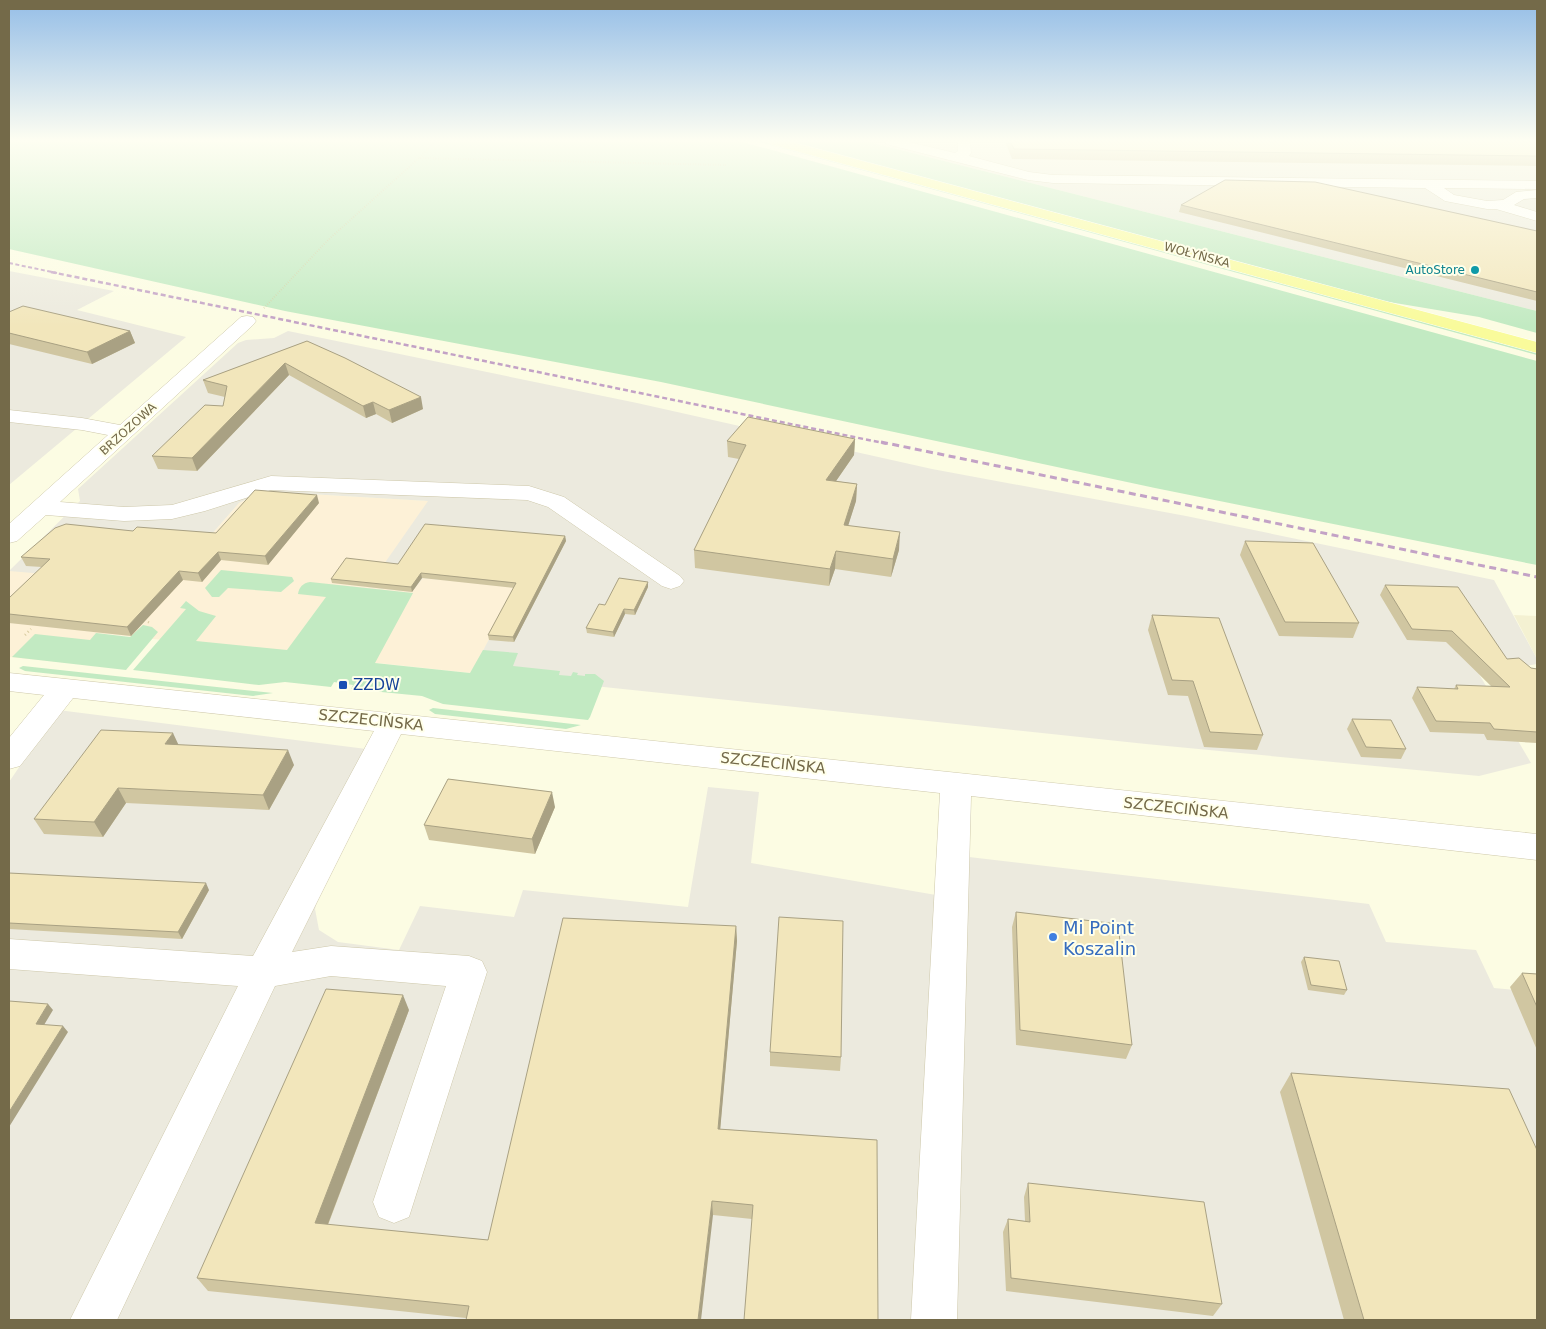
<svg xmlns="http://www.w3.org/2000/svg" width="1546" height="1329" viewBox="0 0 1546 1329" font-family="'DejaVu Sans',sans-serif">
  <rect width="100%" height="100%" fill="#fcfce3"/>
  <path fill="#f4f1d2" d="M1514 615 1537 616V659Z"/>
  <path fill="#fdf1d7" d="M275 492 429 501 422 578 518 587 471 673 107 634 79 664 9 657V571L182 568 239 503 256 495Z"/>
  <path fill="#eceade" d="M865 141H1537V311Z
    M9 271 114 291 77 310 186 337 9 485Z
    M288 331 637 403 932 469 1186 516 1494 580 1537 659V664L1479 674 1531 763 1479 776 1146 744 471 673 517 587 423 578 412 592 368 587 428 501 275 492 256 495 239 503 182 568 141 582 9 571 80 501 78 489 238 343 246 340 274 338Z
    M58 710 390 752 321 887 315 909 319 930 338 942 399 950 420 906 514 917 523 890 688 907 708 787 759 792 751 863 965 900 969 857 1369 904 1386 942 1476 950 1494 988 1537 992V1320H9V782Z"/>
  <path fill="#c2eac2" d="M9 141H739L1537 361V565L1155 488 661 382 285 311 9 249Z
    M756 141H764L1537 351V355Z
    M787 141H865L1537 311V333L1479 317 1371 299Z
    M221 570 292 577 294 581 281 592 228 588 219 597H212L205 588Z
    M310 582 413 593 375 663 470 673 483 650 518 653 513 666 560 671 559 675 571 676 573 672 578 673 577 675 585 676V674H595L604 681 590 717 588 720 443 704 422 696 351 689 353 685 334 682 331 687 285 682 259 685 133 670 186 609 180 608 186 601 199 611 216 616 196 641 287 650 326 597 298 594C299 587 303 583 310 582Z
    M143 625 152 627 158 632 126 670 12 657 35 634 90 640 96 633 130 637Z
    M23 666 273 693 253 696 25 671 19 668Z
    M433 708 581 725 566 729 435 714 429 710Z"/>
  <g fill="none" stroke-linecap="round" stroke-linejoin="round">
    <defs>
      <path id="minor" d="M884 141H905L955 153 958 151V141H970L971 153 969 156 1029 172 1053 175 1537 181V189L1444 188 1454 195 1487 201 1503 200 1516 192 1537 190V198L1524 199 1514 205 1537 212V221L1496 209H1487L1445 201 1425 188 1053 183 1028 180 886 144Z
        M247 316 253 317 256 321 253 325 60 502 124 507 172 505 271 476 529 486 564 497 680 576 684 581 680 586 671 589 662 586 548 507 527 500 271 490 205 511 172 519 124 521 46 515 17 541 9 543V524L108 435 82 430 9 422V410L82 418 120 425 241 317Z
        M9 673 1537 834V860L971 796 957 1320H911L940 793 401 734 292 952 331 946 469 956 482 961 487 972 409 1217 394 1223 379 1217 373 1202 446 986 331 976 275 986 117 1320H70L238 986 9 969V939L253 956 374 731 73 698 20 766 9 769V738L44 695 9 691Z"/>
      <path id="major" d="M768 141H788L1537 342V353L770 144Z"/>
    </defs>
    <use href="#minor" stroke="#cec8aa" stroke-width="1"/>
    <use href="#major" stroke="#fff" stroke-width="1"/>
    <path stroke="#d7ca9e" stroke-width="2" stroke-dasharray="0.5 2" stroke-linecap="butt" d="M420 158 435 141
      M264 308 327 241 419 158 726 165"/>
    <path stroke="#d7ca9e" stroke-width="2.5" stroke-dasharray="1 3" stroke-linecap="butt" d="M148 622 150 623
      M25 635 31 629"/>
    <use href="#minor" fill="#fff" fill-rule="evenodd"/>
    <use href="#major" fill="#f9fb9b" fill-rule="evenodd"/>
    <path stroke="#c3a2c6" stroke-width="2" stroke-dasharray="4 2.5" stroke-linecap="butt" d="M9 263 57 273"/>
    <path stroke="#c3a2c6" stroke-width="2.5" stroke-dasharray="5 3" stroke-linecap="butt" d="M51 272 888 444"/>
    <path stroke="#c3a2c6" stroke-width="3" stroke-dasharray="7 4.5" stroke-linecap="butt" d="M881 442 1537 577"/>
  </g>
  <path fill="#d0c6a1" d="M1005 141H1537V166L1012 159Z
    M1181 205 1537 231V301L1179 212Z
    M9 312 130 331 135 343 92 364 9 344Z
    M307 341 423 409 392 423 376 414 366 418 289 375 197 471 158 469 152 456 223 406 225 397 208 393 203 380Z
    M855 439 854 455 836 481 857 484 856 501 848 525 899 550 891 577 835 569 829 586 695 568 694 550 739 459 728 457 727 441Z
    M319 503 268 565 221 560 202 582 183 580 131 636 9 623V598L42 567 26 566 21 557 216 533Z
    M565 536 566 541 514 642 489 640 488 635 514 588 422 578 412 592 332 583 331 579 398 564Z
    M1245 541 1359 623 1353 638 1279 636 1240 555Z
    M1385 585 1507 659 1531 668 1537 669V743L1487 740 1484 734 1430 732 1412 698 1417 687 1454 689 1456 685 1492 687 1446 642 1407 640 1380 595Z
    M648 587 635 615 625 614 614 637 587 633 586 628 605 605Z
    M1152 615 1263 735 1257 750 1204 747 1188 696 1168 695 1148 630Z
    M1352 719 1406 749 1401 759 1361 757 1347 729Z
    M178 745 294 765 269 810 126 803 103 837 44 834 34 819Z
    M555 807 535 854 429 840 424 825Z
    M9 873 209 890 182 939 9 929Z
    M1016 912 1132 1045 1126 1059 1016 1045 1012 927Z
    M736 926 737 941 720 1129 877 1140 752 1219 713 1215 466 1318 208 1291 197 1278 409 1010 328 1225 488 1240Z
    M1304 957 1347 990 1344 995 1308 990 1301 962Z
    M1522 973 1537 974V1050L1510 987Z
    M770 1052 841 1057 840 1071 770 1066Z
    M1291 1073 1537 1320H1344L1280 1092Z
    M1028 1183 1222 1304 1213 1316 1006 1291 1003 1232 1008 1219 1025 1221 1024 1197Z"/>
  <path fill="#a9a183" d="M130 331 135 343 92 364 87 352Z
    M285 363 289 375 197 471 192 458Z
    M421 397 423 409 392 423 389 410Z
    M373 402 376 414 366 418 363 406Z
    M855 439 854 455 825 497 826 480Z
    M857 484 856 501 843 542 844 525Z
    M317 495 319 503 268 565 265 556Z
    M900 532 899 550 891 577 893 559Z
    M565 536 566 541 514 642 513 637Z
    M836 551 835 569 829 586 830 569Z
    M218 552 221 560 202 582 198 573Z
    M179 571 183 580 131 636 127 627Z
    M421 573 422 578 412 592 411 587Z
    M648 582V587L635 615 634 610Z
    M624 609 625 614 614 637 613 632Z
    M173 733 180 748 165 744Z
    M288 750 294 765 269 810 263 795Z
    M118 788 126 803 103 837 94 822Z
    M552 792 555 807 535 854 532 839Z
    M206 883 209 890 182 939 178 932Z
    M736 926 737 941 719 1143 718 1129Z
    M403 995 409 1010 323 1237 315 1223Z
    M48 1004 53 1010 41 1030 36 1024Z
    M63 1026 68 1032 9 1127V1112Z
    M712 1201 713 1215 701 1320H698Z"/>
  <path fill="#f2e6bb" stroke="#a9a183" d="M1010 141H1537V156L1014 149Z
    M1225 180 1315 182 1537 231V292L1181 205Z
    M23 306 130 331 87 352 9 333V312Z
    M307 341 345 358 421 397 389 410 373 402 363 406 285 363 192 458 152 456 205 405 223 406 227 386 203 380Z
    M748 417 855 439 826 480 857 484 844 525 900 532 893 559 836 551 830 569 694 550 746 445 727 441Z
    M255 490 317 495 265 556 218 552 198 573 179 571 127 627 9 614V598L50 559 21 557 55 528 66 524 133 531 137 527 216 533Z
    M425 524 565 536 513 637 488 635 516 583 421 573 411 587 331 579 346 558 398 564Z
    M1245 541 1313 543 1359 623 1285 622Z
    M619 578 648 582 634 610 624 609 613 632 586 628 599 604 605 605Z
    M1385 585 1458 587 1507 659 1519 658 1531 668 1537 669V732L1494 729 1490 723 1436 721 1417 687 1458 689 1456 685 1510 687 1452 631 1412 629Z
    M1152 615 1219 618 1263 735 1210 732 1193 681 1172 680Z
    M1352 719 1391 720 1406 749 1366 747Z
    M101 730 173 733 165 744 288 750 263 795 118 788 94 822 34 819Z
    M448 779 552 792 532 839 424 825Z
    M9 873 206 883 178 932 9 923Z
    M1016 912 1118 924 1132 1045 1020 1030Z
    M779 917 843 921 841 1057 770 1052Z
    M563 918 736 926 718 1129 877 1140 878 1320H744L753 1205 712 1201 698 1320H466L469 1306 197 1278 326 989 403 995 315 1223 488 1240Z
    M1304 957 1339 961 1347 990 1311 985Z
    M1522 973 1537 974V1007Z
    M9 1001 48 1004 36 1024 63 1026 9 1112Z
    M1291 1073 1509 1089 1537 1150V1320H1364Z
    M1028 1183 1204 1202 1222 1304 1011 1278 1008 1219 1030 1222Z"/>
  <linearGradient id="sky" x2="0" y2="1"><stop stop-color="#95bee7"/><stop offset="0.43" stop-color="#fefef2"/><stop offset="1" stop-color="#fefef2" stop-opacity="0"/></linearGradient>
  <rect width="1546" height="327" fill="url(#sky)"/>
  <circle fill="#0f9aa8" stroke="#ffffea" stroke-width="2" cx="1475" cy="270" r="5"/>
  <rect fill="#1a4fb4" stroke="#ffffea" stroke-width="2" x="338" y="680" width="10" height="10" rx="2.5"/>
  <circle fill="#3f7fe0" stroke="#ffffea" stroke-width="2" cx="1053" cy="937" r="5"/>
  <g text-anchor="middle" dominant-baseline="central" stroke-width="4" stroke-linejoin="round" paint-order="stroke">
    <g font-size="12" fill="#746a49" stroke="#ffffea">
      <text transform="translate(1197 255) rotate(15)">WOŁYŃSKA</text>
      <text transform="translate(128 429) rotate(-42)">BRZOZOWA</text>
    </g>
    <g font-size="12" fill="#0d838f" stroke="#ffffea" text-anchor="end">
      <text x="1465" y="270">AutoStore</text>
    </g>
    <g font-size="15" fill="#164399" stroke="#ffffea" text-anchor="start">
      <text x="353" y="685">ZZDW</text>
    </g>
    <g font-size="15" fill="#746a49" stroke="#ffffea">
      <text transform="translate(371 720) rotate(6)">SZCZECIŃSKA</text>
      <text transform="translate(773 763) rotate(6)">SZCZECIŃSKA</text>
      <text transform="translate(1176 808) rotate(6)">SZCZECIŃSKA</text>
    </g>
    <g font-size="18" fill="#366cbe" stroke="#ffffea" text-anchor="start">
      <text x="1063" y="927">Mi Point<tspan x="1063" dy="21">Koszalin</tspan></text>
    </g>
  </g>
  <rect width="1546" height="1329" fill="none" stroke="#746a49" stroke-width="20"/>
</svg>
